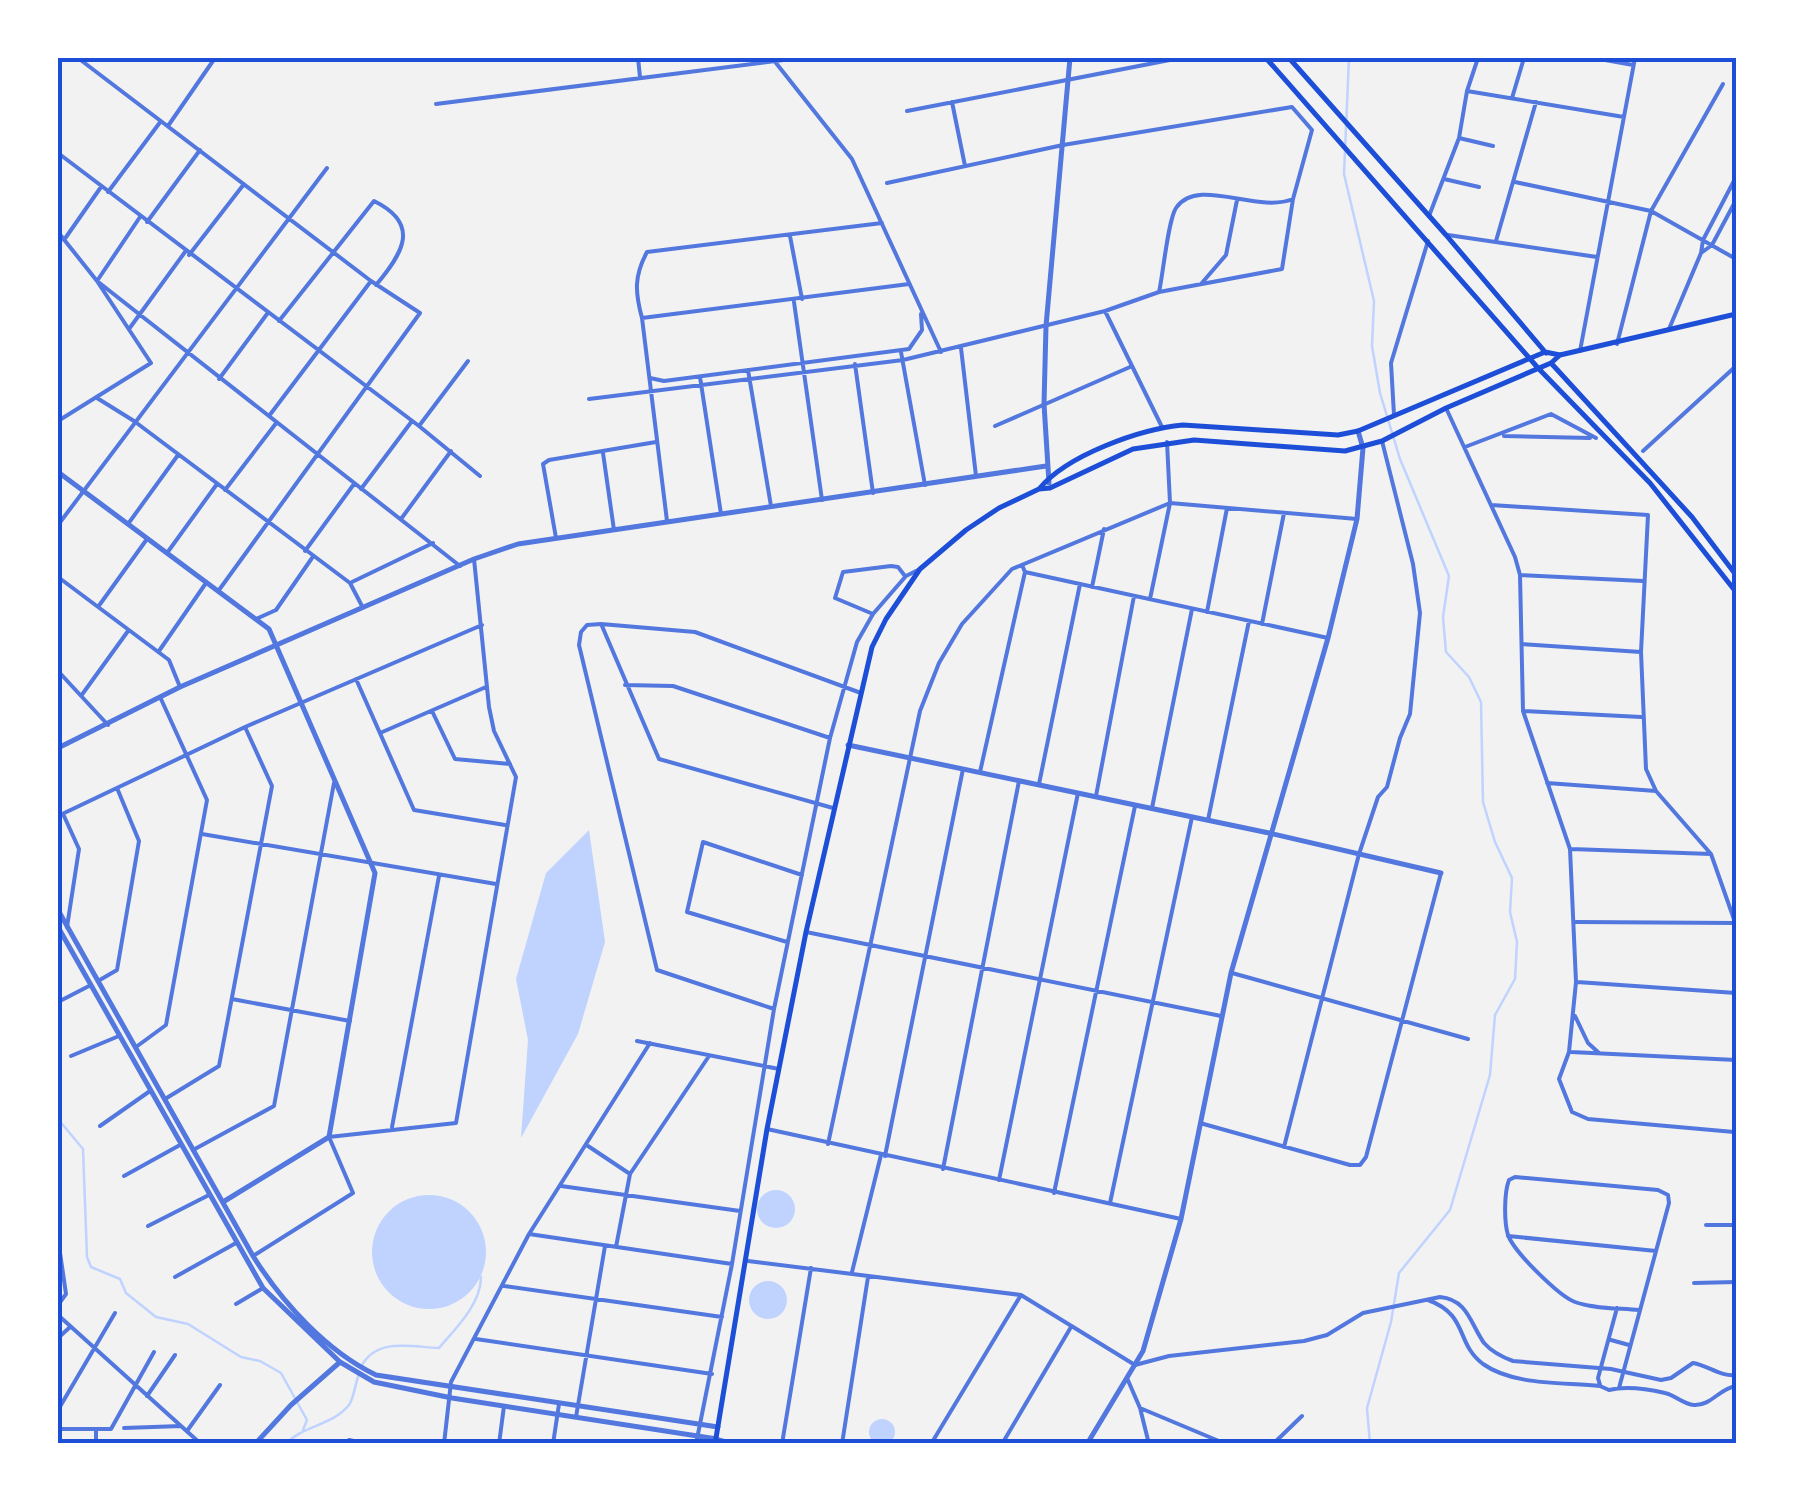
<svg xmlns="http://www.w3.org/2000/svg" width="1794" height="1501" viewBox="0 0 1794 1501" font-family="Barlow,sans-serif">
  <rect width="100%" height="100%" fill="#f2f2f2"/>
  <path fill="#bfd3fe" d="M589 830 605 942 578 1034 521 1138 528 1040 516 979 546 873Z
    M757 1209a19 19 0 1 1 38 0a19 19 0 1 1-38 0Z
    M372 1252a57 57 0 1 1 114 0a57 57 0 1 1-114 0Z
    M749 1300a19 19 0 1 1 38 0a19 19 0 1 1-38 0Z
    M869 1432a13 13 0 1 1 26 0a13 13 0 1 1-26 0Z"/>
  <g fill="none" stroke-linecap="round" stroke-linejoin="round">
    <path stroke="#bfd3fe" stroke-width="2.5" d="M1349 58 1344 174 1374 301 1372 346 1380 393 1400 459 1449 576 1443 617 1446 652 1469 677 1481 702 1483 802 1495 842 1512 878 1510 912 1517 942 1515 979 1495 1015 1490 1075 1450 1210 1399 1273 1391 1322 1367 1408 1370 1444
      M58 1119 83 1149 87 1257 91 1267 120 1279 126 1293 156 1317 188 1324 241 1357 260 1361 281 1373 307 1420 303 1430
      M361 1367C376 1337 411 1347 439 1348 456 1328 481 1304 481 1277
      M286 1444C303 1425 332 1426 349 1405 354 1398 355 1384 359 1374"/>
    <path stroke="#5277de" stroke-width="4" d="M78 58 371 281 420 313 219 590
      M638 58 640 77
      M1594 58 1633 65
      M776 63 852 159 941 352
      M1467 91 1624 117
      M1512 98 1524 58
      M952 102 965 166
      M436 104 799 58
      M907 111 1180 58
      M168 126 215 58
      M1459 138 1493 146
      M58 153 419 426 480 476
      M1444 179 1479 187
      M1515 182 1651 211 1736 259
      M108 192 161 121
      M1429 216 1459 138 1467 91 1478 58
      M140 217 97 281 460 566
      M147 222 200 150
      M58 232 97 281 151 363 58 421
      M1448 235 1597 257
      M790 236 802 299
      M64 240 101 187
      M1496 241 1536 102
      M1701 253 1712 245 1736 200
      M189 255 244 184
      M1201 284 1226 255 1237 200
      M1159 292C1163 275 1168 220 1176 208 1198 176 1256 214 1293 199
      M794 302 822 500
      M1105 311 1162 427
      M642 318 909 284
      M279 321 374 201C421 224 403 253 376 285
      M129 329 185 252
      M1669 329 1701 253 1703 240 1736 177
      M1617 344 1651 211 1723 84
      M961 348 976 476
      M1580 351 1635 58
      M901 352 925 485
      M855 364 873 493
      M748 370 771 506
      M700 377 721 514
      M650 378 664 381 909 349 922 330 921 314
      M219 379 267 314
      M97 398 134 421 350 583 362 606
      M589 399 903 360 1105 311 1159 292 1282 269 1293 199 1312 130 1292 107 1063 145 887 183
      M1446 408 1515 557 1520 575 1523 711 1570 849 1576 982 1569 1052 1559 1079 1572 1112 1588 1119 1734 1132 1736 1062
      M1394 415 1391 363 1428 241
      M269 416 371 281
      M419 426 468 361
      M995 426 1130 367
      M1504 436 1590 438
      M1465 447 1551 414 1596 438
      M1643 451 1736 366
      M603 453 614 530
      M361 489 412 421
      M225 490 277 422
      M1491 505 1648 515 1641 652 1646 769 1656 791 1711 854 1736 925
      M401 519 451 451
      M667 521 642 318C635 292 634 276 647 252L882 223
      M128 524 178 455
      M58 525 327 168
      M556 538 543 464 549 460 656 442
      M305 551 354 484
      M167 553 217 484
      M1025 572 1328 638
      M1520 575 1643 581
      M58 577 169 660 180 687
      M352 582 433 543
      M1092 587 1104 529
      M1150 599 1170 503 1167 442
      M98 607 147 539
      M1207 612 1227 508
      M873 614 835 598 843 572 891 566 898 567 905 576
      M256 619 276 610 312 558
      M1262 624 1284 513
      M602 626 659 759 833 808
      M1522 644 1641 652
      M159 651 206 583
      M58 671 108 725
      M356 679 414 810 505 825
      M625 685 673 686 830 738
      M81 696 128 631
      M432 711 455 759 510 764
      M1523 711 1641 717
      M380 733 486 687
      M980 772 1025 572 1022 565
      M1547 783 1656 791
      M1039 784 1080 584
      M1096 796 1134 596
      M1152 808 1192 609
      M58 816 245 727 482 625
      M64 816 79 849 67 927
      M1208 820 1249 621
      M202 834 496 884
      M1571 849 1711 854
      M1576 922 1736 923
      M806 932 1221 1016
      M787 942 687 912 703 842 802 875
      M1232 973 1468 1039
      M98 981 117 970 139 841 117 788
      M1577 982 1736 993
      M232 999 350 1021
      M58 1002 89 986
      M774 1009 657 970 579 645 581 632 587 625 601 624 695 632 861 693
      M1575 1016 1588 1043 1599 1053
      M637 1041 779 1069
      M136 1047 166 1025 207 800 161 699
      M1571 1052 1736 1060
      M71 1056 119 1036
      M165 1099 219 1066 272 786 245 727
      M1200 1123 1350 1165H1360L1366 1157 1441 873
      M100 1126 150 1091
      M392 1127 439 876
      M767 1129 1181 1219
      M828 1144 920 711 939 663 962 624 1012 569 1170 503 1357 519
      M588 1146 630 1174
      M1284 1147 1359 854 1378 797 1387 787 1400 738 1410 714 1420 613 1413 564 1382 441
      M193 1150 274 1106 334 783
      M885 1156 963 769
      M943 1169 1019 781
      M124 1176 180 1145
      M999 1180 1078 793
      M561 1186 740 1211
      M1054 1193 1135 806
      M1110 1203 1192 817
      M1706 1225H1736
      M148 1226 209 1195
      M529 1234 732 1264
      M1508 1236 1656 1251
      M58 1239 66 1294 58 1305
      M616 1247 630 1174 709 1056
      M253 1256 353 1193 329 1137 456 1123 516 777 494 731 489 707 474 559
      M748 1261 1021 1295 1135 1365 1169 1356 1304 1341 1327 1335 1363 1313 1440 1297C1468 1300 1470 1323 1484 1343 1492 1352 1502 1357 1513 1361L1611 1369 1661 1380 1671 1378 1693 1363C1709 1366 1721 1377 1736 1375
      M852 1272 881 1155
      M175 1277 236 1243
      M1694 1283 1736 1282
      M504 1286 722 1317
      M1428 1300C1469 1315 1455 1343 1483 1364 1514 1386 1564 1382 1600 1386L1609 1390C1625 1386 1648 1389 1665 1393 1675 1395 1683 1404 1694 1405 1711 1406 1720 1388 1736 1386
      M236 1304 263 1288
      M58 1315 201 1444
      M58 1338 69 1328
      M476 1339 712 1374
      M1611 1340 1629 1345
      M1127 1378 1140 1408 1149 1444
      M1600 1385 1598 1378 1617 1308
      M1619 1388 1669 1203 1668 1195 1658 1190 1515 1177 1509 1180C1504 1193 1504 1222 1508 1235 1514 1252 1559 1296 1575 1302 1594 1309 1619 1308 1639 1310
      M147 1396 175 1355
      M1140 1408 1226 1444
      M58 1410 115 1313
      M576 1417 605 1246
      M124 1428 181 1426
      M58 1429H111L154 1352
      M96 1429V1444
      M187 1431 220 1385
      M717 1439 735 1444
      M349 1440 368 1444
      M444 1444 451 1382 529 1234 650 1043
      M499 1444 504 1406
      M553 1444 559 1404
      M696 1444 732 1264 774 1009 830 738 857 642 873 614 906 576 920 569
      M782 1444 811 1268
      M842 1444 868 1277
      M931 1444 1021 1295
      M1002 1444 1071 1327
      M1273 1444 1302 1416"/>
    <path stroke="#5277de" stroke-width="5" d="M58 472 269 629 375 873 329 1137 223 1202
      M1049 483 1044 404 1046 326 1070 58
      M848 745 1269 833 1441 873
      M58 748 180 687 474 559 518 544 1046 466
      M58 910 253 1256C282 1302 326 1351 376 1375L718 1427
      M58 927 263 1288 340 1362 374 1382 452 1398 717 1439
      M255 1444 291 1405 340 1362
      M1087 1444 1143 1351 1181 1219 1231 973 1328 638 1357 519 1363 448 1358 431"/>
    <path stroke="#1d4ed8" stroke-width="5" d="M1266 58 1538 368 1650 483 1736 592
      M1289 58 1446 235 1546 353
      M1551 363 1692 517 1736 575
      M1039 489C1067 455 1140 429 1183 425L1338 435 1358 431 1545 352 1560 355 1736 314
      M715 1444 767 1129 806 932 872 647 886 619 920 569 966 530 999 508 1039 489 1050 488 1133 449 1194 440 1345 451 1382 441 1446 408 1551 363 1560 355"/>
  </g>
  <rect width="1794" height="1501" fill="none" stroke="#ffffff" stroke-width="120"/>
  <rect x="60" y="60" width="1674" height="1381" fill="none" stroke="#1d4ed8" stroke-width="4"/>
</svg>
